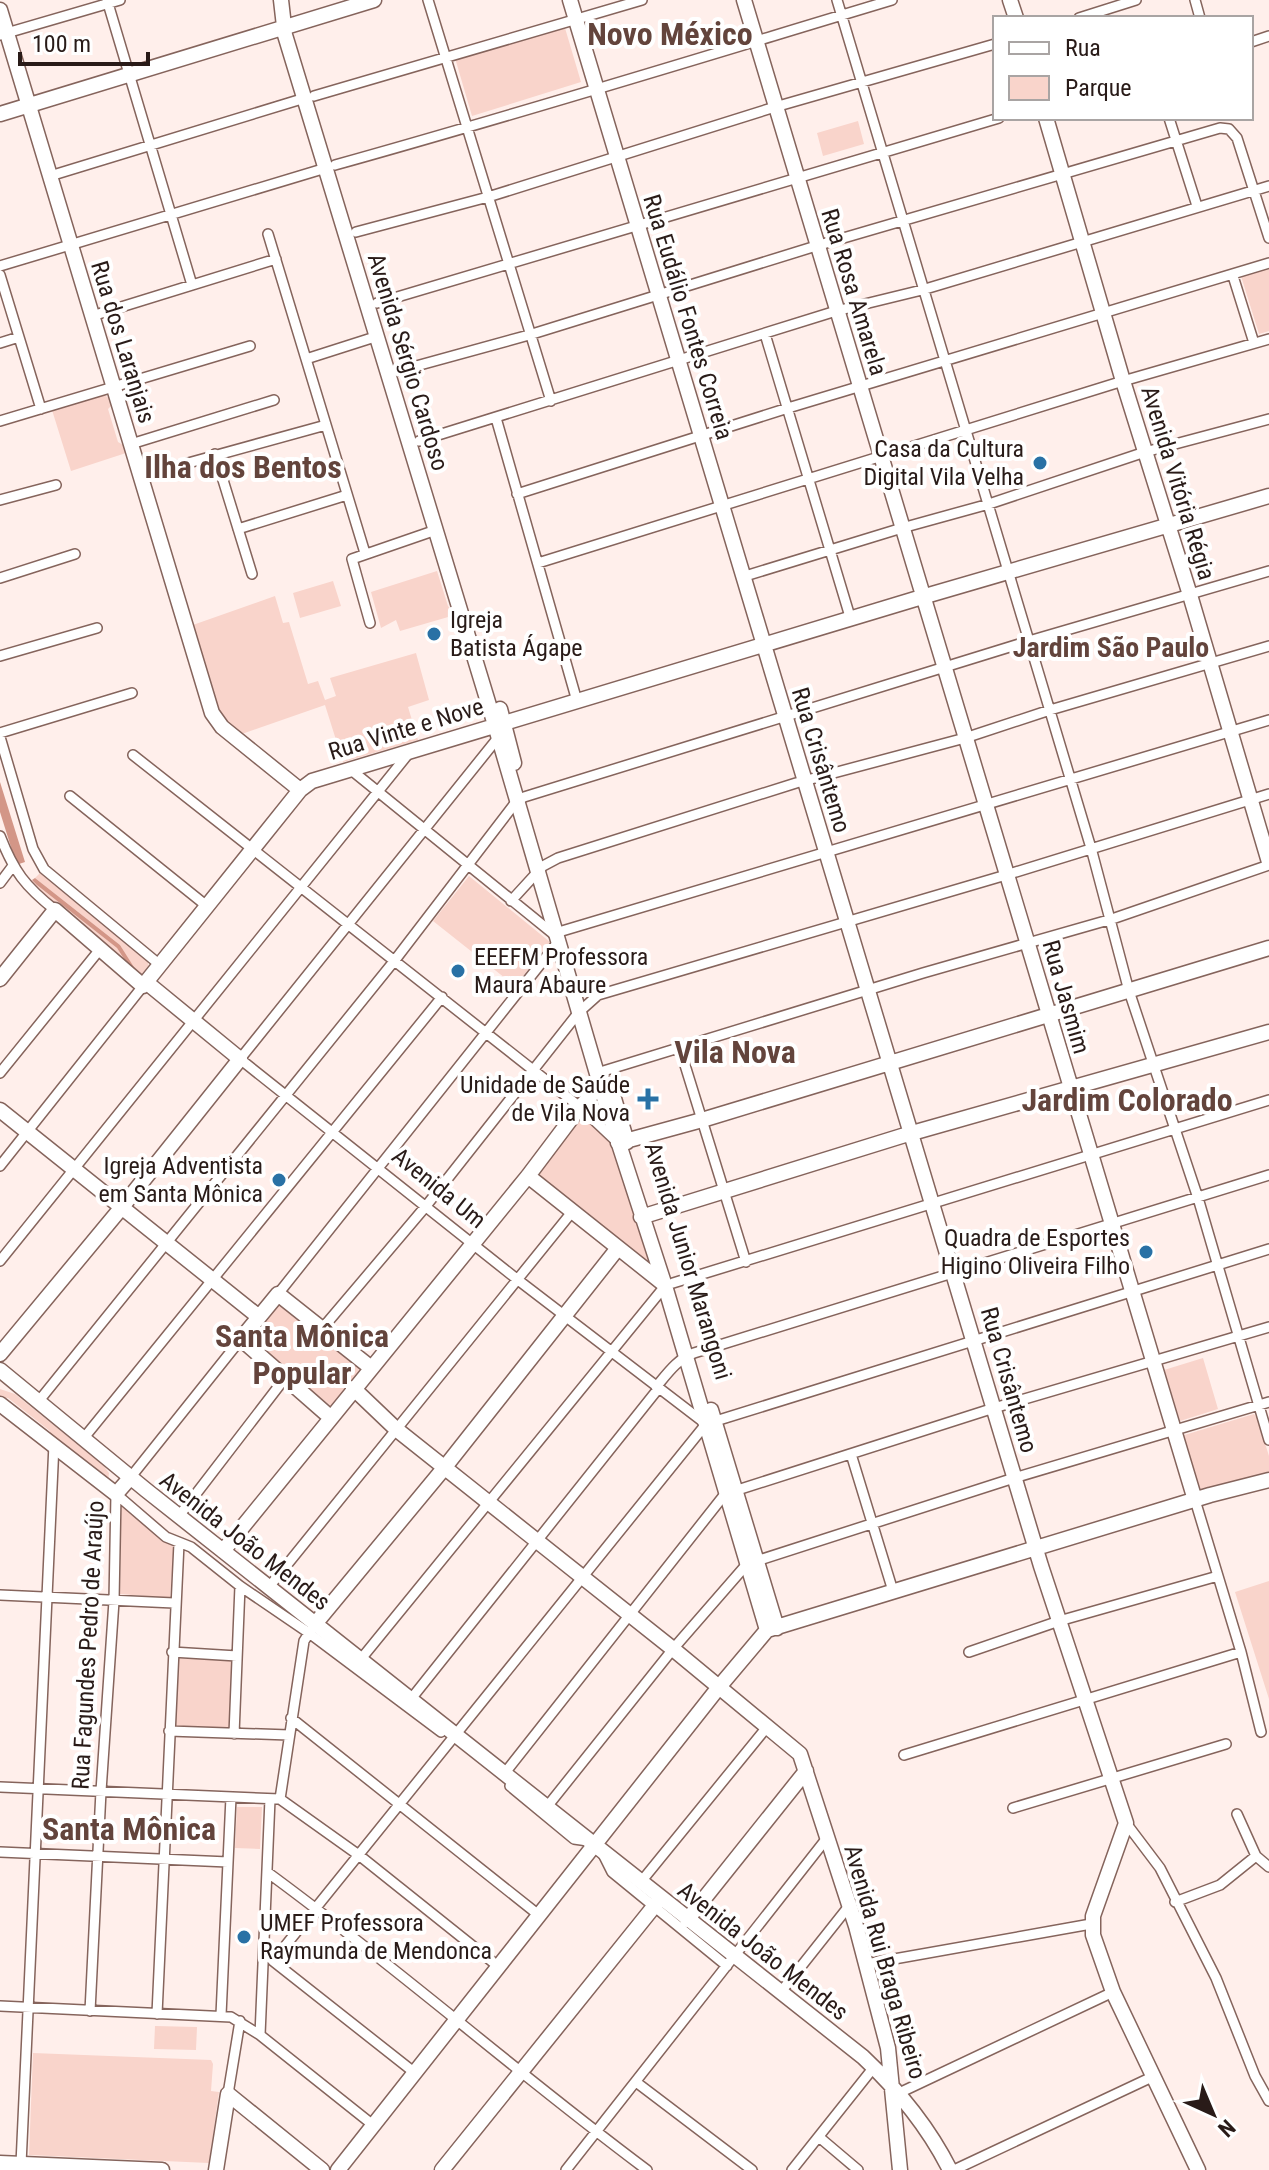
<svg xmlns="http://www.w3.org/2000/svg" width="1269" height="2170" viewBox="0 0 1269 2170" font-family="'Roboto Condensed',sans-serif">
  <rect width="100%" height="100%" fill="#ffefeb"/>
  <path fill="#f9d4cb" d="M565 28 581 82 472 116 455 58Z
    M858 121 864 144 823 156 817 133Z
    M1269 267V331L1259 334 1241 276Z
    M102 394 111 399 113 404 108 409 118 442 125 446 126 453 71 471 52 410Z
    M437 571 448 606 455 615 400 631 396 620 381 628 371 592Z
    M333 581 341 606 300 618 293 593Z
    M275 596 283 623 289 622 308 684 318 681 325 700 336 696 330 678 416 653 429 700 408 707 418 740 343 762 325 705 239 735 220 716 190 626Z
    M40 873 148 962 149 969 140 978 120 945 35 878Z
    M469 876 550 942 515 986 433 921Z
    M32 880 117 948 130 968 29 883Z
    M579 1115H584L613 1143 651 1267 536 1175Z
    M280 1303 361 1366V1371L331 1406 258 1348 255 1330 271 1306Z
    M1203 1358 1218 1409 1180 1421 1164 1370Z
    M0 1389 15 1394 103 1465 109 1473 108 1482 103 1477 104 1474 49 1434 50 1431 8 1398H0Z
    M1254 1414 1257 1418 1269 1456V1475L1200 1495 1181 1436Z
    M121 1504 174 1547 170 1598 120 1594Z
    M1269 1581V1699L1235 1592Z
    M177 1658 232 1660 230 1728 174 1726Z
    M237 1807H262L260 1849 235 1848Z
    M155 2026 197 2027 196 2050 154 2049Z
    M33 2053 211 2060 213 2064 211 2091 219 2092 209 2163 29 2155Z"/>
  <path fill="#d39687" d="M0 782 25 862 19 864 15 860 0 812Z
    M35 878 120 945 137 972 135 976 117 948 37 885 32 880Z"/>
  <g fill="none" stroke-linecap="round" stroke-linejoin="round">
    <defs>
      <path id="street" d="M107 0 192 285
        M428 0 551 401
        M837 0 1091 848 1129 991 1198 1198 1269 1440
        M1195 0 1200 18
        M1079 18 1136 0
        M0 35 120 0
        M1251 42 1269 36
        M314 96 642 0
        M1169 118 1197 206
        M335 165C522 113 706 56 892 0
        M50 176 305 98
        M356 232 488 197 775 107 995 44
        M268 234 365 553
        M0 266 326 168
        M0 275 41 409
        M1233 276 1254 343
        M377 303 999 118
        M92 316 276 259
        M765 334 851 620
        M0 343 19 337
        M306 359 378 336
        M398 371 529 335 816 246 1220 128 1229 129 1237 138 1269 238
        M496 418 577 701
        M0 421 250 346
        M419 441 836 311 922 290 1269 186
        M131 444 274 400
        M215 454 252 574
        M141 476 326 425
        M517 494 788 408 1269 263
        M0 500 56 485
        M238 529 347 495
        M538 563 1123 381 1269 339
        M742 577 902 528 989 504 1145 452 1269 419
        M0 578 75 554
        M370 623 352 559 436 530
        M0 656 97 628
        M0 733 132 693
        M0 737 33 849 44 869 160 965
        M497 739 240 1059 518 1280 706 1424
        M133 755 580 1107 616 1141
        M350 769 556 936
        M70 796 208 907
        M0 836C14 872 25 886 55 910
        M0 883 12 867
        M511 901 543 866 558 858 796 783 965 738 1050 710 1269 646
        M562 931 1269 720
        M680 1049 746 1262
        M0 1073 101 948
        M597 1073 923 973 1112 919 1269 865
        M0 1166 143 986
        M0 1261 409 753
        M673 1283 1269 1100
        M278 1294 558 942
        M321 1330 426 1206 579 1012 598 995 1006 875 1269 794
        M656 1387C667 1374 677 1359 694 1353L1269 1175
        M38 1402 395 960 516 802 524 797 1029 641 1269 571
        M83 1439 442 997
        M851 1454 893 1591
        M130 1478 241 1339
        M116 1494 166 1537 191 1547 240 1586 309 1633 441 1732
        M1195 1500 1241 1652 1261 1732
        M179 1516 285 1378
        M269 1587 572 1212
        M0 1595 174 1603
        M172 1652 237 1656
        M969 1652 1059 1621 1218 1576
        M361 1659 665 1286
        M411 1699 658 1389
        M291 1718 540 1916
        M169 1731 289 1735
        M234 1734 240 1586
        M904 1755 1241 1652
        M504 1774 725 1494 994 1408 1269 1327
        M510 1786 574 1839 588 1841
        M0 1787 280 1799
        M280 1799 360 1856 499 1967
        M280 1799 304 1641 311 1630
        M546 1808 673 1649 747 1564 1014 1478 1269 1402
        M1013 1808 1226 1744
        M1237 1814 1256 1856 1269 1867
        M1126 1823 1160 1868 1216 1978 1255 2076 1269 2101
        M0 1852 228 1862
        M604 1856 612 1872 727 1966
        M267 1872C397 1967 518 2074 647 2170
        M640 1883 767 1727
        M1175 1902 1220 1885 1256 1856
        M273 1961 706 1424 1269 1249
        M273 1961 415 2073
        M866 1964 1091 1924
        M780 1993 849 1906
        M0 2006 231 2017 260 2035 373 2125
        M90 2011 101 1791 114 1601 116 1494
        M157 2014 179 1543
        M221 2015 231 1797
        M260 2035 270 1799
        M636 2082 752 2170
        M228 2094 240 2021
        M897 2094 1113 1992
        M819 2137 858 2170
        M21 2164 54 1444
        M566 2170 827 1838
        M792 2170 874 2067
        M954 2170 1152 2077"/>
      <path id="secondary" d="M281 0 285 35 495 725 605 1101 665 1286 767 1630
        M570 0 1041 1566 1126 1823 1093 1916V1935L1113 1992 1198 2170
        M744 0 1195 1500
        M1010 0 1016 18
        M0 10 212 713 222 727 300 790
        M0 114 374 0
        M1046 118 1123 381 1190 595 1269 862
        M500 709 514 763
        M0 979 55 910 143 986 300 790 312 781 922 597 1269 496
        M610 1085 627 1142
        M0 1110 259 1317
        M618 1143 702 1120 1269 948
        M528 1176 665 1285
        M641 1217 905 1135 1269 1032
        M0 1354 122 1207 240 1059 146 982
        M0 1370 146 1490 863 2057C897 2089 929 2128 950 2170
        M353 1388 396 1429 673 1649 800 1754 856 1926 888 2048 900 2170
        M0 1404 116 1494 130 1478
        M711 1410 777 1628
        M330 1417 241 1339 278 1294 370 1367
        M223 1551 528 1176 580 1107 604 1082
        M315 1624 445 1467 618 1248
        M687 1920 806 1771
        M0 2163 162 2170
        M216 2170 228 2094 322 2170
        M338 2170 719 1687 767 1630 1210 1495 1269 1480
        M442 2170 660 1899"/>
    </defs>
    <use href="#street" stroke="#85645c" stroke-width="12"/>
    <use href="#secondary" stroke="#85645c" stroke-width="17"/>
    <use href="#street" stroke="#fff" stroke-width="9"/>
    <use href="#secondary" stroke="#fff" stroke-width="14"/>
  </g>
  <g fill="#2971a5" stroke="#fff" stroke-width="3">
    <circle cx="1040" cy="463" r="8"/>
    <circle cx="434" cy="634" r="8"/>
    <circle cx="458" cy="971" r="8"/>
    <path d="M644 1087h8v8h8v8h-8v8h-8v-8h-8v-8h8z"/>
    <circle cx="279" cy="1180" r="8"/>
    <circle cx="1146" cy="1252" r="8"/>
    <circle cx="244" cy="1937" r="8"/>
  </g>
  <g text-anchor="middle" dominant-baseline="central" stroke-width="8" stroke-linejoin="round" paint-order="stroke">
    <g font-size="24" fill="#291b18" stroke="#fff">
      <text transform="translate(854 292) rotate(73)">Rua Rosa Amarela</text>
      <text transform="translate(688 317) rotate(73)">Rua Eudálio Fontes Correia</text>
      <text transform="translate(123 342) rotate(73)">Rua dos Laranjais</text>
      <text transform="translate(408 362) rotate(73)">Avenida Sérgio Cardoso</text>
      <text transform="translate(1178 483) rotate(73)">Avenida Vitória Régia</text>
      <text transform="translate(406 729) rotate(-17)">Rua Vinte e Nove</text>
      <text transform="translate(821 760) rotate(73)">Rua Crisântemo</text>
      <text transform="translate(1066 997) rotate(74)">Rua Jasmim</text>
      <text transform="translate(439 1188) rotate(39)">Avenida Um</text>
      <text transform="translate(688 1261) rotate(73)">Avenida Junior Marangoni</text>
      <text transform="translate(1009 1380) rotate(74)">Rua Crisântemo</text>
      <text transform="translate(245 1541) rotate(38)">Avenida João Mendes</text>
      <text transform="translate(88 1645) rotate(-87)">Rua Fagundes Pedro de Araújo</text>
      <text transform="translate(763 1951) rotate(38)">Avenida João Mendes</text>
      <text transform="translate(885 1962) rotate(74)">Avenida Rui Braga Ribeiro</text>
    </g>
    <g font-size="24" fill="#291b18" stroke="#fff" text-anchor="end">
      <text x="1024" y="449">Casa da Cultura<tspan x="1024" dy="28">Digital Vila Velha</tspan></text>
      <text x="450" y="620" text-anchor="start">Igreja<tspan x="450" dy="28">Batista Ágape</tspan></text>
      <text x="474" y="957" text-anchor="start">EEEFM Professora<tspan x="474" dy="28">Maura Abaure</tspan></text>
      <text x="630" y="1085">Unidade de Saúde<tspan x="630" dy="28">de Vila Nova</tspan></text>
      <text x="263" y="1166">Igreja Adventista<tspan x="263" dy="28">em Santa Mônica</tspan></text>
      <text x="1130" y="1238">Quadra de Esportes<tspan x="1130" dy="28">Higino Oliveira Filho</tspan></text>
      <text x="260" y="1923" text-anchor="start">UMEF Professora<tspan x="260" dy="28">Raymunda de Mendonca</tspan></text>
    </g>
    <g font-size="28" font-weight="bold" fill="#63443c" stroke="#fff">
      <text x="1111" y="647">Jardim São Paulo</text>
    </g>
    <g font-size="32" font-weight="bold" fill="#63443c" stroke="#fff">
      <text x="670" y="34">Novo México</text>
      <text x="243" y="467">Ilha dos Bentos</text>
      <text x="735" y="1052">Vila Nova</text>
      <text x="1127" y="1100">Jardim Colorado</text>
      <text x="302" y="1336">Santa Mônica<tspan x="302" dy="37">Popular</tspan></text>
      <text x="129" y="1829">Santa Mônica</text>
    </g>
  </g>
  <rect x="993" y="16" width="260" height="104" fill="#ffffff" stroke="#a9a4a3" stroke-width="2"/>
  <rect x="1009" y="42" width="40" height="12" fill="#ffffff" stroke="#a9a4a3" stroke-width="2"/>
  <text x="1065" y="56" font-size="24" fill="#291b18">Rua</text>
  <rect x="1009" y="76" width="40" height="24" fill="#f9d4cb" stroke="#a9a4a3" stroke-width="2"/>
  <text x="1065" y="96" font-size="24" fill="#291b18">Parque</text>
  <g transform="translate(1213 2114) rotate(136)" stroke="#ffffff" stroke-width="6" paint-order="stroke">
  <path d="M0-6L14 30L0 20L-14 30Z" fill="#291b18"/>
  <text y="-12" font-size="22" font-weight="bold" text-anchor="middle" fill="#291b18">N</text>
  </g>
  <path d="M20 52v12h128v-12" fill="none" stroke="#291b18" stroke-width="4"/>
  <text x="32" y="52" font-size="24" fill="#291b18" stroke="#ffffff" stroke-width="6" paint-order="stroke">100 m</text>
</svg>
